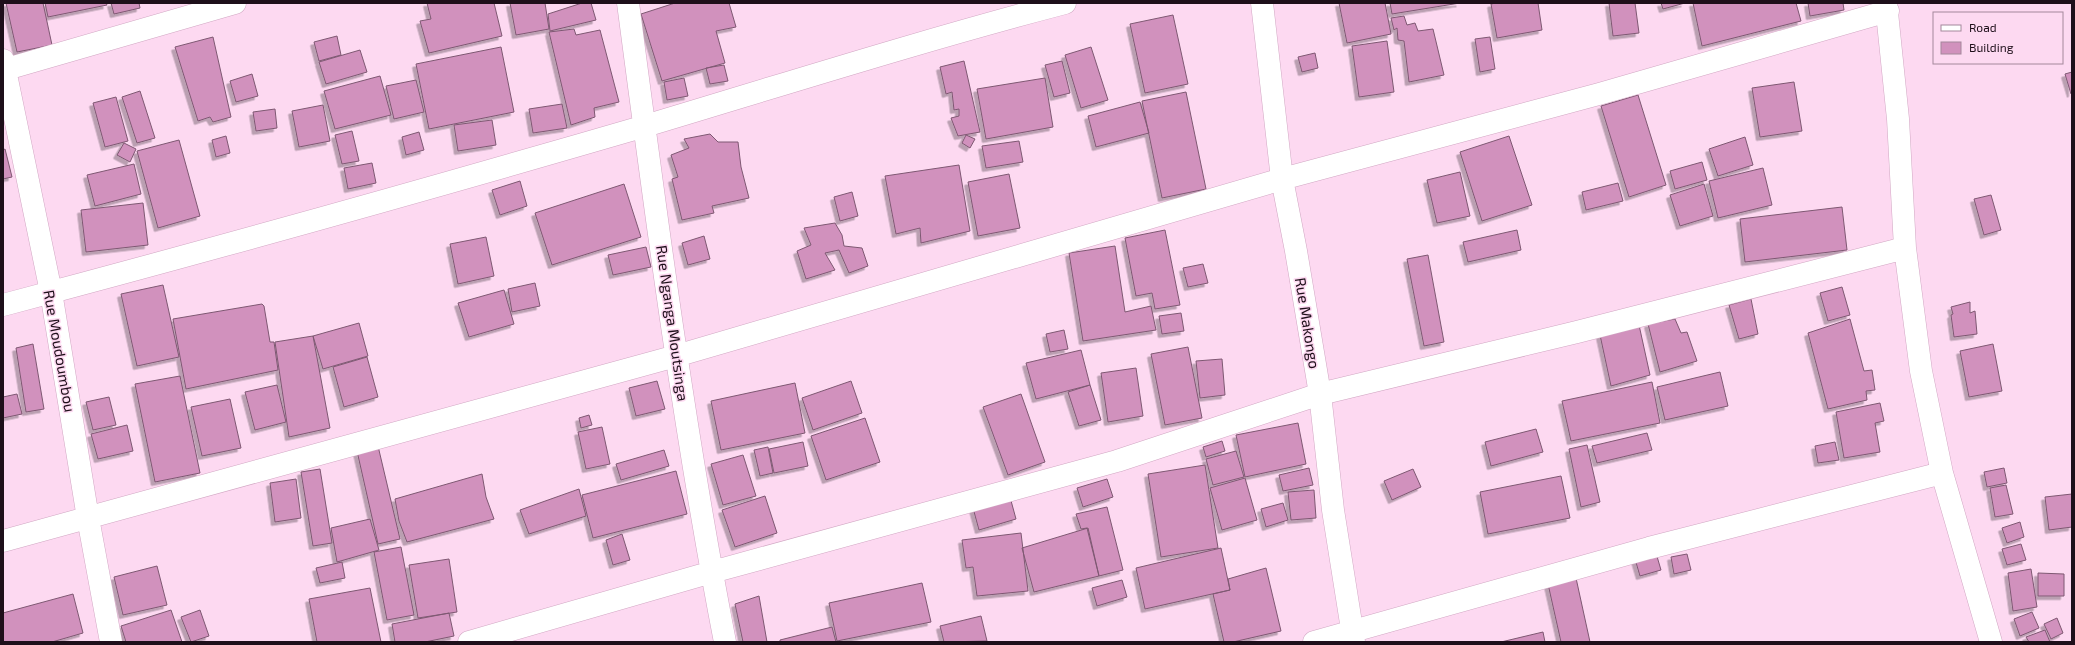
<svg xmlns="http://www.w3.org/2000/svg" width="2075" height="645" viewBox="0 0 2075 645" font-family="'Exo 2',sans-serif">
  <defs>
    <filter id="shadow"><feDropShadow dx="-3.5" dy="3.5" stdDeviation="0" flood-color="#0004"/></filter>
  </defs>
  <rect width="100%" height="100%" fill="#fdd9f1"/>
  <path fill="#d191bd" stroke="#7e5872" filter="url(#shadow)" d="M6 3H43L52 45 17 52Z
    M45 3H106L107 5 48 17Z
    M111 3H139L140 8 114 14Z
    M427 3H494L502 36 429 53 420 21 431 19Z
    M510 3H545L549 29 516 35Z
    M582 3H591L596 20 550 31 548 14Z
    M675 3H729L736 27 716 31 725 63 662 81 641 14Z
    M1339 3H1385L1391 34 1347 43Z
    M1390 3H1460L1392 14Z
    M1496 3H1538L1542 30 1497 38 1491 4Z
    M1609 3H1635L1639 33 1613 36Z
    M1661 3H1685L1663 9Z
    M1693 3H1796L1801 21 1702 46Z
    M1808 3H1843L1844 10 1810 16Z
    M1173 15 1188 84 1145 93 1130 24Z
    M1404 16 1407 25 1415 23 1418 31 1433 29 1444 75 1409 82 1404 41 1398 40 1397 28 1394 30 1391 18Z
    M574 29 576 35 600 30 619 102 594 108 595 117 571 125 549 32Z
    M337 36 341 55 319 61 314 42Z
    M213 37 231 117 213 122 210 117 198 121 175 47Z
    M1490 37 1495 69 1480 72 1475 39Z
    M1387 41 1394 92 1359 97 1352 46Z
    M501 47 514 112 429 129 416 64Z
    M1091 47 1108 100 1081 108 1065 55Z
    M360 50 367 72 326 84 319 62Z
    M1315 53 1318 68 1302 72 1298 57Z
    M964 61 980 132 958 136 951 118 959 116V109L954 110 952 92 946 94 940 67Z
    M1062 61 1070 93 1054 97 1045 65Z
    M724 65 728 81 710 84 706 68Z
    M2072 72V93L2071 94 2065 74Z
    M252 74 258 96 236 102 230 81Z
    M380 76 391 115 335 129 324 91Z
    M684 78 688 96 667 100 664 82Z
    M1045 78 1053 127 986 139 977 89Z
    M416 80 424 112 394 119 386 86Z
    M1794 82 1802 131 1760 137 1752 88Z
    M140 91 155 138 137 143 122 97Z
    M1186 92 1206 189 1162 198 1142 101Z
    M1638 95 1666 185 1629 197 1601 106Z
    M116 97 128 141 105 147 93 103Z
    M1140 102 1149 133 1096 147 1088 116Z
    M562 104 567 128 533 133 529 109Z
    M323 105 330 141 299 147 292 111Z
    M275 109 277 128 256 131 253 112Z
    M492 120 496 145 458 151 454 125Z
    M352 131 359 161 342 164 335 135Z
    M419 132 424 150 406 155 402 137Z
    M710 134 718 142H738L741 167 749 198 712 206 714 213 682 220 672 179 678 177 671 155 689 148 684 139Z
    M966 135 975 139 970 148 962 143Z
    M226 136 230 153 216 157 212 140Z
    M1509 136 1532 205 1482 221 1460 152Z
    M1745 137 1753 165 1718 176 1709 149Z
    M179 140 200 216 158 228 137 151Z
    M1019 141 1023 162 986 168 982 146Z
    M124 143 136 149 130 162 117 155Z
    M5 149 12 177 3 179V150Z
    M1702 162 1707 180 1675 189 1670 171Z
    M372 163 376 183 348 189 344 168Z
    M134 164 141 194 95 206 87 175Z
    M959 165 970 231 921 243 920 228 896 234 885 176Z
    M1763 168 1772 205 1718 218 1709 181Z
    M1460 172 1470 216 1437 223 1427 180Z
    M1009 174 1020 228 978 236 968 182Z
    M520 181 527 206 500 215 492 190Z
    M1618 183 1623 201 1586 210 1582 192Z
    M624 184 641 237 552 265 535 213Z
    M1704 184 1713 216 1680 226 1670 195Z
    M852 192 858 216 840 221 834 197Z
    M1991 195 2001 230 1984 235 1974 199Z
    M143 203 148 245 86 252 81 210Z
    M1842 207 1847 250 1745 262 1740 219Z
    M835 223 842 235 844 246 862 248 868 266 849 273 839 250 825 253 835 270 806 279 797 251 811 245 804 228Z
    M1165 230 1180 305 1155 309 1152 293 1136 296 1125 238Z
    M1517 230 1521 250 1468 262 1463 242Z
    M704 236 710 259 688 265 682 243Z
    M486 237 494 276 458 284 450 244Z
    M1115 246 1125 312 1151 306 1156 330 1083 341 1069 253Z
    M646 247 651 267 613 275 608 255Z
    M1428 255 1444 342 1424 346 1407 259Z
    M1203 264 1208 283 1188 287 1183 268Z
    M535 283 540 306 512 312 508 289Z
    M163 285 179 357 137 366 121 294Z
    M1842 287 1850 315 1828 321 1820 293Z
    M504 290 514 324 469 337 458 303Z
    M1751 299 1758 334 1739 339 1729 305Z
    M1970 302V313L1975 311 1977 334 1954 337 1951 315 1953 314 1951 307Z
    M262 304 264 306 270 342H274L278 370 186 389 173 319Z
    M1181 313 1184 331 1162 334 1159 316Z
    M1675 319 1681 333 1687 332 1697 361 1660 372 1648 324Z
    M1850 319 1864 371 1872 370 1875 390 1866 391 1867 400 1828 409 1808 333Z
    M359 323 368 356 323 369 313 336Z
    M1639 325 1650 375 1611 386 1600 335Z
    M1064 330 1068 349 1050 352 1046 334Z
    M313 336 330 428 289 437 275 342Z
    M33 344 44 409 26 412 16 348Z
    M1993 344 2002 391 1969 397 1960 351Z
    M1188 347 1202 418 1165 425 1151 354Z
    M1081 350 1090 385 1036 399 1026 363Z
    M367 357 378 397 344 407 333 367Z
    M1222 359 1225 395 1200 398 1196 361Z
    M1136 368 1143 416 1108 422 1101 373Z
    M1720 372 1728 406 1665 420 1657 387Z
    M180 376 200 473 155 482 135 384Z
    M657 381 665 409 636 416 629 388Z
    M851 381 862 413 813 430 802 398Z
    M1652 382 1660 423 1571 441 1562 401Z
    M795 383 805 433 721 450 711 401Z
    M277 385 286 422 255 430 245 392Z
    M1090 385 1101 420 1079 426 1068 392Z
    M17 394 22 414 3 418V397Z
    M1021 394 1045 462 1008 475 983 407Z
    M109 397 116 425 93 430 86 402Z
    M230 399 241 448 202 456 191 407Z
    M1880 403 1884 421 1875 423 1880 452 1844 458 1836 412Z
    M589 415 592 425 581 428 579 418Z
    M865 418 880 462 826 480 811 436Z
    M1298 423 1306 464 1245 477 1236 435Z
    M127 425 133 451 98 459 91 434Z
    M602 427 610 464 586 469 578 432Z
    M1536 429 1543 452 1491 466 1485 442Z
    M1647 433 1652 450 1597 463 1592 446Z
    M1222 441 1225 451 1206 457 1203 447Z
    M803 442 808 466 774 473 769 449Z
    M1835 442 1839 460 1818 463 1815 446Z
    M1587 445 1600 502 1581 507 1569 449Z
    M378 446 400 539 378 544 357 451Z
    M768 447 773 473 760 476 754 450Z
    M664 450 669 466 621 480 616 464Z
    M1236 451 1244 477 1213 485 1206 459Z
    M743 455 756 496 723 505 711 464Z
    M1205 465 1218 548 1161 557 1148 474Z
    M1309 468 1313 485 1283 491 1279 475Z
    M2004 468 2007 483 1987 487 1984 472Z
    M320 469 332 543 313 546 301 472Z
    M1413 469 1421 487 1392 500 1384 481Z
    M676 471 687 514 593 538 582 495Z
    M482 474 486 497 494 519 407 542 399 521 395 499Z
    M1561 476 1570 518 1488 534 1480 492Z
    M1245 478 1257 520 1222 530 1210 488Z
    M296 479 301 518 275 522 270 483Z
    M1107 479 1113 497 1083 507 1077 488Z
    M2006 485 2013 514 1995 517 1990 488Z
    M579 489 586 516 529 534 520 510Z
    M1314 490 1316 518 1291 520 1288 492Z
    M2072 494V527L2049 530 2045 497Z
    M765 496 777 533 735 547 722 510Z
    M1010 497 1016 519 979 530 973 508Z
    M1283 503 1288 520 1266 527 1261 509Z
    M1107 507 1123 570 1099 576 1087 528 1081 529 1076 514Z
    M370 519 379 550 337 562 331 528Z
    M2020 522 2024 537 2007 543 2002 528Z
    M1088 528 1099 576 1034 592 1022 548Z
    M1021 533 1028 591 977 596 973 567 966 568 962 540Z
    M622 534 630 560 613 565 606 540Z
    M2021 544 2026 560 2007 565 2002 549Z
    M401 547 414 615 387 620 374 552Z
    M1221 548 1230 590 1145 609 1136 568Z
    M1656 553 1661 570 1640 576 1635 559Z
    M1687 554 1691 570 1674 574 1671 557Z
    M449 559 457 612 418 618 409 565Z
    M342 562 345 578 320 583 316 568Z
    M157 566 167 605 123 615 114 577Z
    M1266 568 1281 631 1233 642H1224L1213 594 1230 590 1228 579Z
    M2031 569 2037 607 2013 611 2008 573Z
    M2038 573 2064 574V596H2038Z
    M1576 578 1590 642H1561L1548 584Z
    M1122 580 1127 597 1097 606 1092 588Z
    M922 583 931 622 837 641 829 603Z
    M370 588 381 642H317L309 599Z
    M73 594 83 633 52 642H3V613Z
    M759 596 767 642H743L735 604Z
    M171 610 182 642H126L121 626Z
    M200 610 209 636 191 642 181 617Z
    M2032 612 2039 628 2020 636 2014 619Z
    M449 613 454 636 425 642H395L392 624Z
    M981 616 987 641 944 642 940 626Z
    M2057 618 2063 633 2051 639 2044 624Z
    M832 627 836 642H780V640Z
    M2045 630 2050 642H2029L2026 637Z
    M1543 632 1545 642H1501Z"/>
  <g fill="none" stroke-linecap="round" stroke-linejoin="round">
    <defs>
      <path id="minor" d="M628 3C656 216 684 431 725 642
        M1262 3 1282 179 1296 251 1320 394 1333 510 1354 642
        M1886 3 1898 119 1905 248 1921 371 1942 473 1991 642
        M3 60 51 292 88 518 111 642
        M3 70 235 3
        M3 305C218 248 432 188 645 126 785 84 924 40 1065 3
        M3 541 676 356 1282 179 1599 94 1888 11
        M469 642 712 572 1117 461 1320 394 1577 332 1905 248
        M1314 642 1649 548 1942 473"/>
    </defs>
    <use href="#minor" stroke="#d1a7c3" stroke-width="23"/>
    <use href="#minor" stroke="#fff" stroke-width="22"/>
  </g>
  <g text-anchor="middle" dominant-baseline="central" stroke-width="3" stroke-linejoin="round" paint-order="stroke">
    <g font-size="15" fill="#1e0f1a" stroke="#fdd9f1">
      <text transform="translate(673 323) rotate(82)">Rue Nganga Moutsinga</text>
      <text transform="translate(1308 323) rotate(81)">Rue Makongo</text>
      <text transform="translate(60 351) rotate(80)">Rue Moudoumbou</text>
    </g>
  </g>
  <rect width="2075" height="645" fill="none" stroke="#1e0f1a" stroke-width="8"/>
  <rect x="1933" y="12" width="130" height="52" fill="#fdd9f1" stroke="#a4889b"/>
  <rect x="1941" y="25" width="20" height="6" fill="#ffffff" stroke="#a4889b"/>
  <text x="1969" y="32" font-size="12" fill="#1e0f1a">Road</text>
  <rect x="1941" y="42" width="20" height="12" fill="#d191bd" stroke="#a4889b"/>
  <text x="1969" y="52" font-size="12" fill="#1e0f1a">Building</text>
</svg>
